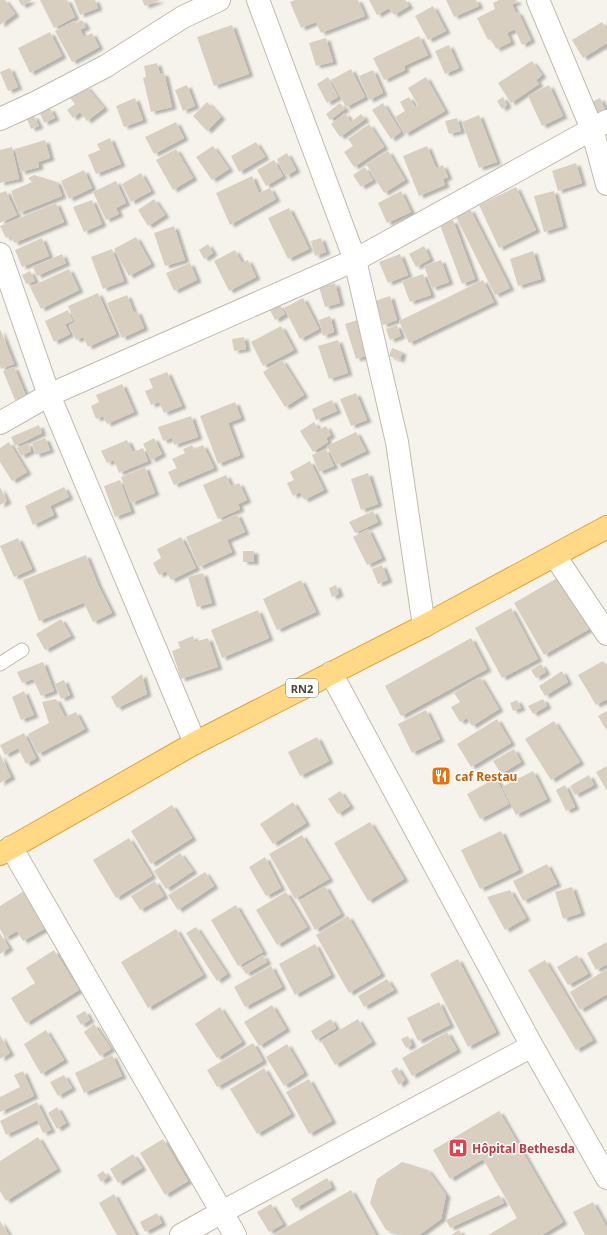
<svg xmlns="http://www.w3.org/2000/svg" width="607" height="1235" viewBox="0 0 607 1235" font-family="'Noto Sans',sans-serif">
  <defs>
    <filter id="shadow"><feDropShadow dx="4.5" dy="2.5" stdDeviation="1" flood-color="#0004"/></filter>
  </defs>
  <rect width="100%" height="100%" fill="#f6f3ec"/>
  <path fill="#d8cfc1" filter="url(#shadow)" d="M0 0H5L15 14 0 25Z
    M18 0H32L22 6Z
    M40 0H67L75 17 54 28Z
    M74 0H95L98 8 80 15Z
    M142 0H160L145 6Z
    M295 0H358L365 16 321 33 316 22 301 28 290 2Z
    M369 0H405L409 6 394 15 389 8 377 15Z
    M446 0H476L479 6 454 17Z
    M499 0H516L517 2 512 4 516 13 518 12 531 40 522 45 515 29 507 33 511 42 496 49 491 39 488 40 477 18 495 9 493 3Z
    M433 6 446 31 428 40 415 16Z
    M82 20 86 27 80 30 84 37 92 33 99 47 72 62 55 31 74 21 76 23Z
    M602 22 607 30V43L583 58 572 40Z
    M232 25 249 74 214 86 197 37Z
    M50 32 62 56 30 73 18 48Z
    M419 36 428 55 404 66 405 70 384 80 373 58Z
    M326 38 333 62 316 66 309 43Z
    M449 45 459 68 445 74 435 51Z
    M532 61 542 75 536 80 539 84 511 103 498 83Z
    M157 63 160 74 164 73 172 107 151 112 143 78 146 77 144 66Z
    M10 68 18 87 8 91 0 72Z
    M351 69 365 97 346 107 331 80Z
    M373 70 383 93 369 100 359 76Z
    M328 77 338 97 327 103 317 84Z
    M426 77 445 111 405 134 395 117 405 111 400 102 409 97 415 107 418 105 408 88Z
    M187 85 195 106 183 111 175 90Z
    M549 85 563 116 542 126 528 96Z
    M86 86 104 108 87 121 80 112 73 118 67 110 75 104 70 98Z
    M503 97 507 105 502 109 497 101Z
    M135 98 143 120 124 127 116 106Z
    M600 98 605 109 596 113 591 102Z
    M207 102 221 117 207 131 193 116Z
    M340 103 345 109 330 120 326 114Z
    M383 103 401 132 391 139 372 110Z
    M50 108 55 118 44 123 40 113Z
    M345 113 351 122 361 114 365 119 340 137 331 124Z
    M479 115 497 162 479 168 462 122Z
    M34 116 39 126 31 129 27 119Z
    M457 118 461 131 449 134 445 121Z
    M176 122 184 138 154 154 145 137Z
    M369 124 384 147 354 167 344 152 353 146 348 139Z
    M110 138 121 164 96 174 88 155 100 150 97 144Z
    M45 140 50 158 38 162 39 167 21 172 15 149Z
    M256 142 265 157 239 172 231 156Z
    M213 146 229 169 212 180 196 157Z
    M427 146 436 168 443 165 448 177 443 179 445 185 419 196 403 156Z
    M12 147 19 179 0 183V150Z
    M176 149 193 178 173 190 156 160Z
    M388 151 405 180 384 193 366 164Z
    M287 153 296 170 286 176 277 159Z
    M274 160 283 176 266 186 257 170Z
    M576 163 582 183 558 191 552 171Z
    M365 167 373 180 361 187 353 175Z
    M84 170 92 188 69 199 61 181Z
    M141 173 151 191 131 202 122 184Z
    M34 175 57 182 62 196 19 213 11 191 32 182 28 178Z
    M252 176 259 193 270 188 276 199 230 225 216 193Z
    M116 181 126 203 116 208 119 214 106 220 93 192Z
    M516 187 536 230 499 248 479 205Z
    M6 191 17 215 0 223V193Z
    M401 191 411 212 387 223 378 203Z
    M554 191 563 226 544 232 534 196Z
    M154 199 165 215 148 226 138 210Z
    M92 200 102 224 84 232 73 207Z
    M56 203 64 222 14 243 11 236 6 238 0 226Z
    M289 208 309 249 288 259 268 218Z
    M470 209 510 288 495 295 456 217Z
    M453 220 475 279 462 284 440 225Z
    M174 226 185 260 165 266 154 233Z
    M136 237 151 264 129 276 114 249Z
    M42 238 49 256 22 267 15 250Z
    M321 238 326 252 315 256 311 241Z
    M208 244 213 253 204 259 199 250Z
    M424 246 430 259 416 267 409 254Z
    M112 249 124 281 103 289 91 257Z
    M235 250 242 263 248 260 256 277 229 291 214 261Z
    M533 251 541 279 518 286 510 259Z
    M62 254 66 263 37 276 33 267Z
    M400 254 408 275 388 283 379 262Z
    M441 260 449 282 432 288 424 266Z
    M190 263 197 280 174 291 166 273Z
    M69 269 79 290 41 309 30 287Z
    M30 271 35 281 26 284 22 275Z
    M423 274 431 295 410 302 402 281Z
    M483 280 494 302 409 343 399 321Z
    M335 283 340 303 325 307 319 287Z
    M98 293 116 334 88 347 83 337 76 340 69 325 75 322 68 306Z
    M127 295 134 313 137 311 144 328 122 338 107 303Z
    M390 296 397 320 383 325 375 301Z
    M303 298 319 329 300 339 284 308Z
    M280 305 285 314 275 320 270 310Z
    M68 310 73 321 65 324 70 334 54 342 45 321Z
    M330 316 334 332 323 336 319 320Z
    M361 319 372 354 356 359 345 324Z
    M397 325 401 336 390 340 386 329Z
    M281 326 294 350 263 366 251 342Z
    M0 329 14 364 1 369 0 366Z
    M244 337 246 349 234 351 232 339Z
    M338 340 348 373 329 379 318 346Z
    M392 348 402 352 400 360 389 356Z
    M282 360 304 395 285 407 263 372Z
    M14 367 26 396 15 400 3 371Z
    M167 372 182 406 164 413 159 402 151 405 145 391 153 388 149 379Z
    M122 384 134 412 107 424 103 416 96 419 91 406 99 402 96 395Z
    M356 393 367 420 351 426 340 399Z
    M332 400 337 411 316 420 312 409Z
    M235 402 241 418 228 423 240 455 218 464 200 416Z
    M191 416 198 437 174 445 172 438 163 441 158 427Z
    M314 422 319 430 326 426 331 435 326 438 328 442 313 452 300 431Z
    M39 425 42 433 15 446 11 437Z
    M356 432 366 451 337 465 327 446Z
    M45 438 50 450 36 455 32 443Z
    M154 438 162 454 151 460 143 444Z
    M127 440 133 452 143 448 148 461 119 473 114 460 107 463 101 451Z
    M9 442 27 472 12 481 0 462V448Z
    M28 443 31 451 21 456 17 448Z
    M192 445 194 449 203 445 214 468 174 485 168 472 177 468 172 459 185 453 183 449Z
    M326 449 334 466 319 472 312 455Z
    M310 461 324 490 304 500 300 492 293 496 287 483 294 480 290 472Z
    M145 467 155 493 131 503 121 477Z
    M368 473 378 504 361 510 351 479Z
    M226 475 231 486 239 483 247 500 238 504 240 509 218 519 203 485Z
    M120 480 131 511 115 517 104 486Z
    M0 487 7 501 0 505Z
    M64 487 69 497 50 506 54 515 33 525 25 506Z
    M373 511 378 522 355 533 349 522Z
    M237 514 245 532 227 540 232 552 199 567 186 537Z
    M368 529 382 558 367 565 353 537Z
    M181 537 196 568 171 580 166 571 159 575 153 563 161 558 157 549Z
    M18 538 32 569 14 577 0 546Z
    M243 551H254V562H243Z
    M86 555 98 585 112 613 93 622 79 593 83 603 39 621 23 580Z
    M382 565 388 580 378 584 372 569Z
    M203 573 212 603 197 607 188 577Z
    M559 577 589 629 544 655 514 603Z
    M301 580 316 612 277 630 263 599Z
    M336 585 339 594 332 597 329 588Z
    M511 608 538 659 502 678 475 628Z
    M258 610 269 638 222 658 211 630Z
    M61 619 71 636 45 650 36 634Z
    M193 636 195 642 208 638 218 667 181 679 172 651 180 648 178 642Z
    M471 638 487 669 401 716 385 686Z
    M603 661 607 667V699L596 705 578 675Z
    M43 662 54 691 41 696 33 679 22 683 17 672Z
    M541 664 546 672 536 678 531 670Z
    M562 671 568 682 545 696 539 686Z
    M142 674 147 694 117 708 111 697Z
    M480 677 499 709 472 726 467 718 460 722 451 707 460 702 454 693Z
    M64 680 70 695 61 699 55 684Z
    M24 691 34 715 21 720 12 697Z
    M56 699 65 717 76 712 85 729 38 754 28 734 49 723 42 702Z
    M543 699 547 706 533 714 528 706Z
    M517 700 521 708 513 711 510 703Z
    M426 710 440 739 412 753 398 724Z
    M607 711V731L598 716Z
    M497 719 511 743 471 767 457 744Z
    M554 721 580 762 551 780 525 739Z
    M24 733 36 758 26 764 18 748 5 755 0 745Z
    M317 737 329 761 300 776 288 752Z
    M514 749 521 762 501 774 493 761Z
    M0 754 11 777 0 783Z
    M607 766V791L596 772Z
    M533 771 547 799 516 815 502 787Z
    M589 775 594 785 575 795 570 786Z
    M496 778 509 804 480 819 467 794Z
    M565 785 575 807 566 811 556 790Z
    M340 791 350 806 338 814 328 799Z
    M293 802 306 823 273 844 260 824Z
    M172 805 192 838 151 864 131 831Z
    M370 822 404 879 368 901 334 843Z
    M501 831 519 870 480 889 461 850Z
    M302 835 329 879 295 899 269 854Z
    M129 838 152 876 116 898 93 860Z
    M180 853 193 871 166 889 154 871Z
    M265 857 281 888 266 896 249 867Z
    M547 864 557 884 523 901 513 881Z
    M205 872 214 886 178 910 168 895Z
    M155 881 164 896 140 910 131 896Z
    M325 886 341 914 315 930 299 901Z
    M572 887 581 913 563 919 555 892Z
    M510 890 526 918 505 930 487 897Z
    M24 891 46 928 23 941 17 931 5 938 0 929V906Z
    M286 892 307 927 277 945 256 910Z
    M236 905 263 952 238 966 211 920Z
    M348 916 381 974 349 993 316 935Z
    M196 927 227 974 217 981 186 933Z
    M176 929 203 975 148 1008 121 962Z
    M0 933 9 948 0 954Z
    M607 942V964L596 970 587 953Z
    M315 944 331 975 295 995 279 964Z
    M54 950 79 990 26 1023 11 998 35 983 26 968Z
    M263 955 267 962 246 974 242 968Z
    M577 955 588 974 568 985 557 967Z
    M458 959 496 1032 468 1047 430 974Z
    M545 960 593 1040 576 1050 528 970Z
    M271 966 282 987 245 1007 234 987Z
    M607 969V994L580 1010 570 992Z
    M387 979 394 990 364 1007 358 996Z
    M439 1002 450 1025 418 1041 407 1018Z
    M272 1005 286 1029 259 1046 244 1022Z
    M220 1007 242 1042 217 1058 195 1024Z
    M85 1011 90 1020 81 1025 76 1016Z
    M331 1019 336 1028 316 1040 311 1031Z
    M358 1019 372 1042 335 1065 321 1041Z
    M94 1024 111 1049 100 1056 84 1032Z
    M46 1030 64 1060 41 1074 24 1044Z
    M447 1032 457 1050 412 1076 402 1058Z
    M0 1035 10 1053 0 1059Z
    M408 1036 412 1045 406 1048 401 1039Z
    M253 1043 263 1061 217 1087 207 1070Z
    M287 1044 304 1073 284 1086 266 1057Z
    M112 1055 122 1076 84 1093 75 1073Z
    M397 1067 405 1080 399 1085 391 1071Z
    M264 1068 291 1114 257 1134 230 1089Z
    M23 1071 34 1096 0 1112V1097L20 1087 14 1075Z
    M64 1075 72 1088 58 1096 50 1082Z
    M309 1079 332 1121 309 1134 286 1092Z
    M37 1102 51 1130 43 1133 37 1120 6 1135 0 1121Z
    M57 1107 66 1123 57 1129 48 1113Z
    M499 1111 563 1222 542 1235H488L517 1218 483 1159 450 1179 433 1150Z
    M38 1137 57 1169 6 1201 0 1191V1161Z
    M163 1139 188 1181 165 1195 140 1153Z
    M133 1154 142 1168 118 1183 110 1169Z
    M402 1162 428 1170 446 1195 441 1219 419 1235H402L386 1230 370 1203 377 1179Z
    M103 1171 108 1177 101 1182 97 1175Z
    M327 1178 332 1187 296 1208 291 1199Z
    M351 1190 376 1235H273Z
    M114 1194 136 1235H117L99 1203Z
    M499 1195 504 1203 450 1228 446 1220Z
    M593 1202 607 1228V1235H585L573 1212Z
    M271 1204 283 1224 269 1232 257 1212Z
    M157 1213 162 1223 145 1232 140 1222Z
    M0 1221 9 1235H0Z
    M459 1230 462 1235H451Z"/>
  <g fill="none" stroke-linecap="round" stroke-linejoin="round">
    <defs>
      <path id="service" d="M0 664 22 650"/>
      <path id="minor" d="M538 0 592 129 607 184
        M0 119 37 102 106 66 183 17 219 0
        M0 254 49 395 195 743
        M0 423 49 395 355 260 607 121
        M555 556 607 634
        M331 673 532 1046 607 1178
        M11 847 235 1235
        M181 1235 222 1212 532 1046"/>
      <path id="tertiary" d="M258 0 355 260 397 442 424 626"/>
      <path id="trunk" d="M0 854 195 743 424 626 607 527"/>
    </defs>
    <use href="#service" stroke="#c2bbae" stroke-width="15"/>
    <use href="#minor" stroke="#c2bbae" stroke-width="24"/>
    <use href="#tertiary" stroke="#c2bbae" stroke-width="24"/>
    <use href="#trunk" stroke="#e0a43c" stroke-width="24"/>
    <use href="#service" stroke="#fff" stroke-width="13"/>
    <use href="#minor" stroke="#fff" stroke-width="22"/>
    <use href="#tertiary" stroke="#fff" stroke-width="22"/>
    <use href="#trunk" stroke="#ffd985" stroke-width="22"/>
  </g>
  <defs>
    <symbol id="restaurant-square" viewBox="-11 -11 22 22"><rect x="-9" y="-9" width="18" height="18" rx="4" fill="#e8710a" stroke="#fff"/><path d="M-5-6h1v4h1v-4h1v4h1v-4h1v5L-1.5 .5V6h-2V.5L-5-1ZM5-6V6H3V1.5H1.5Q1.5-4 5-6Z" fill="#fff"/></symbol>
    <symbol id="hospital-square" viewBox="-11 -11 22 22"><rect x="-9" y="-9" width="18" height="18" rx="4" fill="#e0444e" stroke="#fff"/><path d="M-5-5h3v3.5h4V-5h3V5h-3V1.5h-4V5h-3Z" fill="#fff"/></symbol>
  </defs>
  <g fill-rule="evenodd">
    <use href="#restaurant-square" x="430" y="765" width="22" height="22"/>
    <use href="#hospital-square" x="447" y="1137" width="22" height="22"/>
  </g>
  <g text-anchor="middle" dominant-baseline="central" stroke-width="3" stroke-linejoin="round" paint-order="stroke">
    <rect fill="#fff" stroke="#817c74" stroke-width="1" x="286" y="679" width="32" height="18" rx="3"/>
    <g font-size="11" font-weight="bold" fill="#4b4439">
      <text x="302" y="688">RN2</text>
    </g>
    <g font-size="12" font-weight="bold" fill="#c56008" stroke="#fff" text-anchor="start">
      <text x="455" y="776">caf Restau</text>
    </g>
    <g font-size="12" font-weight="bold" fill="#be3a42" stroke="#fff" text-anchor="start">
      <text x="472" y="1148">Hôpital Bethesda</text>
    </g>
  </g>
</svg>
